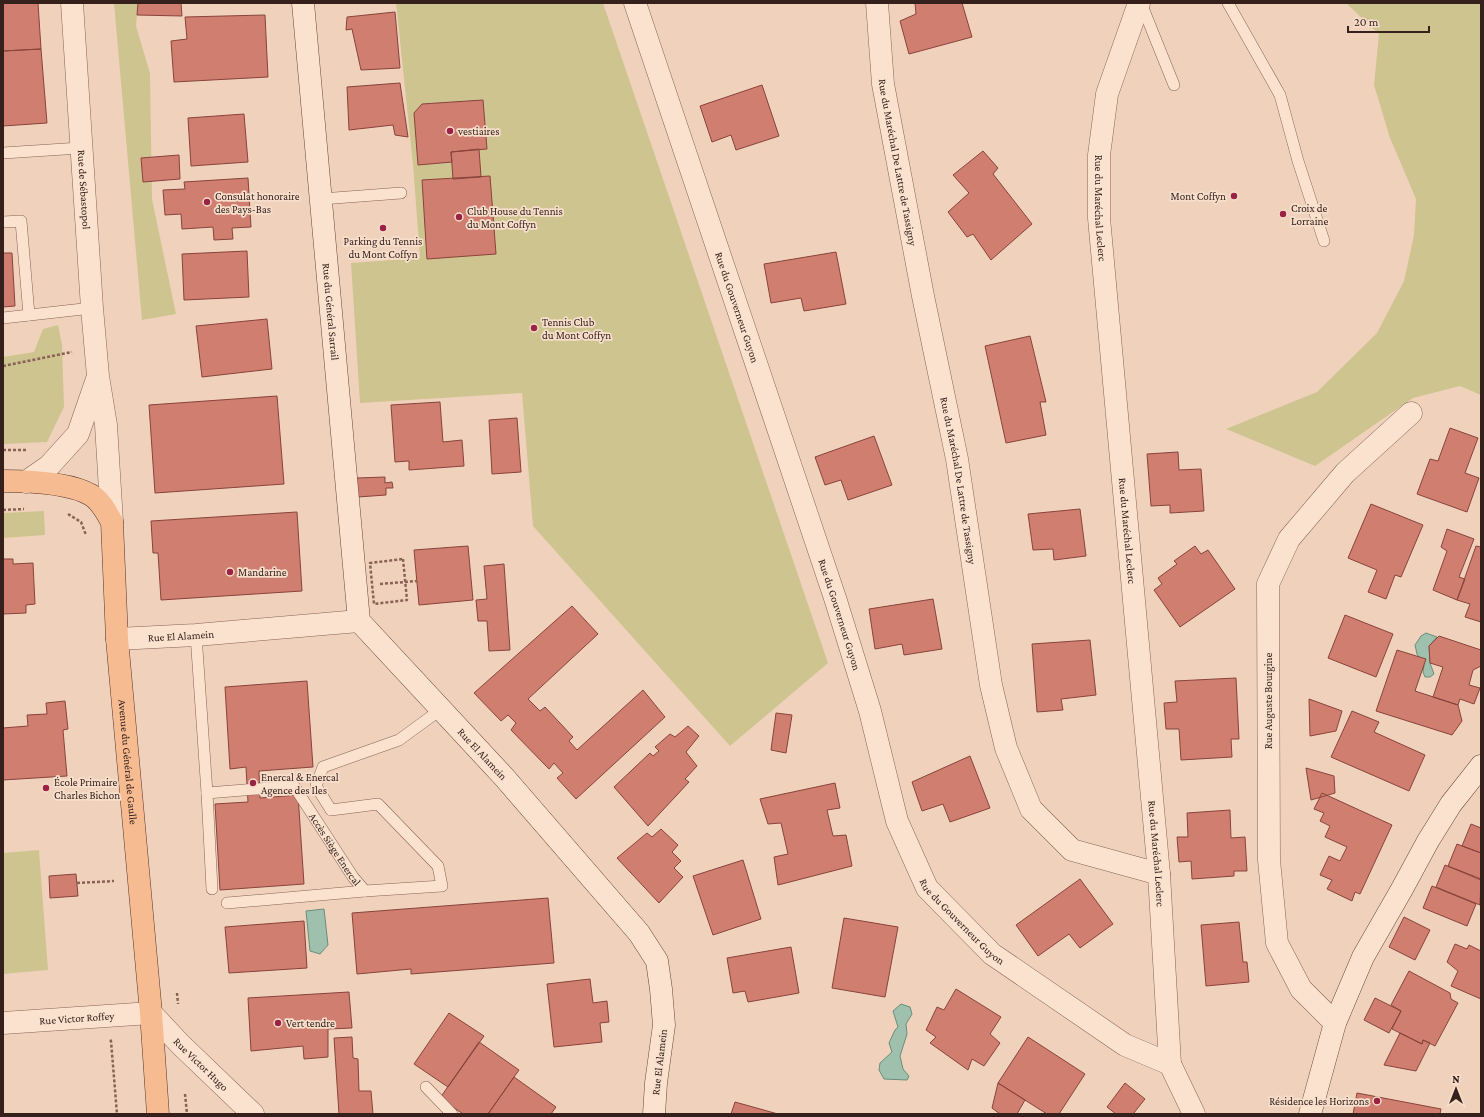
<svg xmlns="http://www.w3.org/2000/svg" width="1484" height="1117" viewBox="0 0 1484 1117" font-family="'Crimson Pro',serif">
  <rect width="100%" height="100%" fill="#f0d2bc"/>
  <path fill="#cec490" d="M114 3H138L136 26 150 73 152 199 176 314 142 320Z
    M396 3H603L828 663 730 746 533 526 522 393 360 403 351 263 420 258 413 164Z
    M1346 3H1481V395L1460 386 1413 398 1315 466 1226 429 1317 392 1377 333 1404 281 1414 235 1416 199 1390 138 1374 85 1379 34Z
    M58 325 62 344 64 407 47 442 3 444V357L34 352 43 329Z
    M44 511 45 535 3 538V513Z
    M39 850 48 970 3 974V853Z"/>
  <path fill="#a0c0ae" stroke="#688e7a" d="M1426 633 1437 637 1429 646 1430 663 1434 674 1430 677H1425L1423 672 1424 665 1417 654 1415 645 1421 636Z
    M324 909 328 945 320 954 310 951 306 911Z
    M901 1004 910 1007 912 1014 906 1024 907 1034 900 1056 903 1069 909 1076 907 1080 884 1079 879 1070 880 1063 892 1052 889 1043 895 1030 898 1027 893 1011Z"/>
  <path fill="#d07e70" stroke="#88433a" d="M3 3H38L41 49 3 51Z
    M138 3H181L182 16 137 15Z
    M915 3H962L972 37 909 54 900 21 916 14Z
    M395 12 400 68 361 70 352 29 346 30 347 17Z
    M265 15 268 77 174 82 171 41 187 39 185 17Z
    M41 49 47 123 3 126V51Z
    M400 83 408 137 395 135 393 125 349 130 347 87Z
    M762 85 779 136 736 150 731 135 712 142 700 106Z
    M483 100 487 149 451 152 452 162 418 165 414 113 422 104Z
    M244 114 248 162 191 166 188 118Z
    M479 149 481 177 453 179 451 152Z
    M983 151 998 168 993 174 1032 224 991 260 973 234 967 237 948 212 969 193 953 175Z
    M179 155 180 179 143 182 141 158Z
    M490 176 496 254 427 259 422 180Z
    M248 178 251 227 232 228 233 239 214 240 213 227 182 229 181 214 165 215 163 190 185 189 184 182Z
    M247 251 249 297 184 300 182 254Z
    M836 252 846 304 804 311 801 298 771 303 764 264Z
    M3 253H12L15 306 3 307Z
    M267 319 272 369 202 377 196 326Z
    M1030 336 1046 402H1040L1046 435 1006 443 985 346Z
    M277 396 284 484 155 493 149 405Z
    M440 402 443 442 462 440 464 466 409 470V461L395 462 391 405Z
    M517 418 521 472 492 474 489 420Z
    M1450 428 1478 438 1465 473 1479 478 1467 512 1417 494 1430 459 1438 461Z
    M874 436 892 485 848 500 841 480 825 485 815 457Z
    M1178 452 1179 470 1201 469 1204 511 1170 513V505L1151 506 1147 454Z
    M385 477V483L392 482 393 488H386V495L358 497 357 478Z
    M1371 504 1423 525 1401 577 1395 575 1386 599 1368 592 1377 570 1348 558Z
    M1080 509 1086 556 1054 560 1053 549 1033 550 1028 514Z
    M297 512 302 591 161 600 158 553H153L151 521Z
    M1447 529 1474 539 1459 577 1465 579 1457 600 1433 590 1447 551 1441 547Z
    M468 546 473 600 419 605 414 550Z
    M1195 546 1201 554 1208 550 1235 589 1180 627 1154 590 1162 584 1158 578 1177 564 1174 561Z
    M1476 546 1481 547V622L1465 617 1470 604 1457 600Z
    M3 559H13V564L33 563 35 604 26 605V613L3 614Z
    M504 564 510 650 489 651 487 621H478L476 600 487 599 484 566Z
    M933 599 942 649 904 655 902 644 875 649 869 609Z
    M572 606 598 634 528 699 540 711 545 707 573 737 569 741 577 750 643 690 665 717 576 799 557 778 563 773 554 763 549 769 511 730 516 723 508 715 501 721 474 693Z
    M1345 615 1393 634 1376 677 1328 658Z
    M1439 636 1481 650V666L1473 670 1469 685 1480 688 1474 704 1460 699 1458 705 1433 697 1443 667 1430 663 1429 646Z
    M1090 640 1096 695 1061 699 1063 710 1037 712 1032 644Z
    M1397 650 1426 659 1415 691 1458 705 1462 721 1452 735 1376 711Z
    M1236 678 1239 739H1231L1232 757 1181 760 1179 729H1166L1164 703 1177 702 1175 681Z
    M307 681 313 767 259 771 260 798 298 795 304 884 220 890 215 804 248 802 246 767 230 769 225 687Z
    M1309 699 1342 711 1336 731 1310 736Z
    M65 701 68 729 63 730 67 776 3 780V728L28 726 27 715 47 714 46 703Z
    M1352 711 1379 722 1374 732 1425 755 1409 791 1331 757Z
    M776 713 792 715 786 753 771 750Z
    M688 726 699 736 686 752 697 766 685 779 689 782 648 826 614 787 650 753 653 756 659 751 655 747 670 734 675 737Z
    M970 756 990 808 950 822 943 804 922 811 912 782Z
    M1306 768 1334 776 1335 793 1311 800Z
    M835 783 840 808 827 810 833 836 846 835 852 866 778 885 774 857 788 854 781 823 768 824 760 799Z
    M1322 793 1392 825 1360 894 1355 892 1352 901 1327 889 1332 880 1320 875 1329 856 1340 861 1347 847 1325 837 1330 826 1320 821 1324 813 1314 809Z
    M1230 810 1231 838 1245 837 1247 871H1234V876L1192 879 1191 861 1179 862 1177 837H1188L1187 813Z
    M1471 824 1481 828V853L1462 846Z
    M661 829 678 845 672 852 681 861 674 868 683 877 659 903 617 858 647 833 652 837Z
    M1457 844 1481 853V879L1448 866Z
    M743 860 761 919 713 935 693 876Z
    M1445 865 1481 880 1480 905 1436 887Z
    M76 874 78 896 50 898 49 876Z
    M1080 879 1113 924 1080 948 1069 934 1038 956 1016 925Z
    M1432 886 1476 904 1467 926 1423 908Z
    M548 898 554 963 411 974V969L357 974 352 913Z
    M1404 917 1430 930 1415 960 1389 947Z
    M844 918 898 927 885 997 832 988Z
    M304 921 307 968 229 973 225 927Z
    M1239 922 1243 962H1247L1249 982 1206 986 1201 925Z
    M1455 944 1467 949 1469 945 1481 951V999L1451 986 1458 971 1447 962Z
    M791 947 799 993 748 1002 745 991 733 993 727 958Z
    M1409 971 1450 993 1451 999 1458 1003 1435 1046 1423 1040 1422 1044 1392 1029 1401 1011 1391 1005Z
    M590 979 593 1003 607 1001 609 1022 600 1023 602 1042 554 1047 547 984Z
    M956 989 1001 1017 990 1034 1000 1043 984 1066 972 1059 968 1070 930 1043 936 1037 926 1030 937 1007 944 1010Z
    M349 992 352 1028 328 1029V1057L304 1059 303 1046 251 1051 248 998Z
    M1375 998 1401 1011 1389 1033 1364 1020Z
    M449 1013 484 1036 448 1087 414 1064Z
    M1400 1033 1422 1044 1423 1040 1430 1043 1416 1071 1384 1065Z
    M352 1037 353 1058 358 1059 359 1091H371L373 1114H339L334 1038Z
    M1028 1037 1085 1074 1059 1114H1047L998 1083Z
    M479 1042 519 1070 488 1114H463L440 1098Z
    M514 1077 556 1107 551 1114H488Z
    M998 1083 1025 1100 1017 1114H1000L992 1108Z
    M1125 1083 1145 1099 1133 1114H1116L1107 1107Z
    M1357 1093 1441 1109 1440 1114H1353Z
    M735 1102 778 1114H731Z"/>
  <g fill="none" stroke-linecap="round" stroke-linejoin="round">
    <defs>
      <g id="lane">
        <path d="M1141 3 1174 85"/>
        <path d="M1228 3 1280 95 1298 161 1324 241"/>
        <path d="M3 153 80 148"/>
        <path d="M321 199 401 193"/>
        <path d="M3 222 21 221 29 315"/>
        <path d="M3 318 92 308"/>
        <path id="s1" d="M196 635 207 793 294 786 353 877 365 891 442 886 438 866 378 804 331 810 316 786 323 767 399 740 440 710"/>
        <path d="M207 793 212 889"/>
        <path d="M227 903 365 891"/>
        <path d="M426 1087 452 1114"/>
      </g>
      <g id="street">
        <path id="s2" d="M72 3 92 308 98 376 106 425 112 522"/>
        <path id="s3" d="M635 3 836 601 870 711 897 821 927 888 992 954 1125 1045 1170 1064 1194 1114"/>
        <path id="s4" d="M877 3 883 84 923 296 957 459 991 685 1006 748 1031 809 1072 850 1159 874"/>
        <path id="s5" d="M1139 3 1107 94 1099 155V218L1159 874 1170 1064"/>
        <path d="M26 482 49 466 78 434 97 379"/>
        <path id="s6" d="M117 639 196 635 359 621"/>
        <path id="s7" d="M3 1023 151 1013 180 1044 253 1114"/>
        <path d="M1335 1023 1301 989 1277 943 1269 860 1268 584 1289 539 1345 473 1411 413"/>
      </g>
      <g id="secondary">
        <path id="s8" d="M303 3 359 621 504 777 639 933 657 961 661 989 664 1025 656 1083 654 1114"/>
        <path d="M1310 1114 1335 1023 1363 957 1402 889 1428 841 1451 804 1481 766"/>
      </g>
      <g id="primary">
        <path id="s9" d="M3 481C28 481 70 483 91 495 101 501 106 512 112 522L117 639 151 1013 158 1114"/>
      </g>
    </defs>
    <use href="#lane" stroke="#886255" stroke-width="12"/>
    <use href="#street" stroke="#886255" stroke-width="23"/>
    <use href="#secondary" stroke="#694438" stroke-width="23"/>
    <use href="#primary" stroke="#55322a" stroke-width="23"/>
    <path stroke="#886255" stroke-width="2.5" stroke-dasharray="3 2" stroke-linecap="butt" d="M3 366 72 352
      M3 450H26
      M3 510 24 509
      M68 514 81 522 86 535
      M403 559 407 600 374 604 370 563Z
      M380 584 417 581
      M77 883 114 881
      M177 993 178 1004
      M110 1040 111 1041 117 1114
      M185 1094 187 1114"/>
    <use href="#lane" stroke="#fae2cf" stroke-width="11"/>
    <use href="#street" stroke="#fae2cf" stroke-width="22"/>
    <use href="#secondary" stroke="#fae2cf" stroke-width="22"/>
    <use href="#primary" stroke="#f6bb91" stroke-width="22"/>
  </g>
  <g fill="#9a2244" stroke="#f7dfcc" stroke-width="1.5">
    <circle cx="450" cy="131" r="4"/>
    <circle cx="1234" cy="196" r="4"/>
    <circle cx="207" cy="202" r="4"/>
    <circle cx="1283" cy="214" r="4"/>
    <circle cx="459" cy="217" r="4"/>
    <circle cx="383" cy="228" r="4"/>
    <circle cx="534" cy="328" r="4"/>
    <circle cx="230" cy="572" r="4"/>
    <circle cx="253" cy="783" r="4"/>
    <circle cx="46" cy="788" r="4"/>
    <circle cx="278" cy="1023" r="4"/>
    <circle cx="1377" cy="1101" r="4"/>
  </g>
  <g text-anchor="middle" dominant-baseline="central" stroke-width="3.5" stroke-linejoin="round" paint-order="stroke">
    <g font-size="11" fill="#36201b" stroke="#f7dfcc" text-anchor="start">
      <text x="458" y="131">vestiaires</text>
      <text x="215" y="196">Consulat honoraire<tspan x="215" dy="13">des Pays-Bas</tspan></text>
      <text x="1226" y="196" text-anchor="end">Mont Coffyn</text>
      <text x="1291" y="208">Croix de<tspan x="1291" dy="13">Lorraine</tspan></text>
      <text x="467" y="211">Club House du Tennis<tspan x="467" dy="13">du Mont Coffyn</tspan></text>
      <text x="383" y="241" text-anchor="middle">Parking du Tennis<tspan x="383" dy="13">du Mont Coffyn</tspan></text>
      <text x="542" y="322">Tennis Club<tspan x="542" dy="13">du Mont Coffyn</tspan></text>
      <text x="238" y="572">Mandarine</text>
      <text x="261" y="777">Enercal &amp; Enercal<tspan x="261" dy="13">Agence des Iles</tspan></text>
      <text x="54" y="782">École Primaire<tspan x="54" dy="13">Charles Bichon</tspan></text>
      <text x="286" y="1023">Vert tendre</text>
      <text x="1369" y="1101" text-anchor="end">Résidence les Horizons</text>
    </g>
    <g font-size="11" fill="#36201b" stroke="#f7dfcc">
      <text stroke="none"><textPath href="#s4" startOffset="161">Rue du Maréchal De Lattre de Tassigny</textPath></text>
      <text stroke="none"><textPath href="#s2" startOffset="187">Rue de Sébastopol</textPath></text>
      <text stroke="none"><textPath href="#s5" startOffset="211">Rue du Maréchal Leclerc</textPath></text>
      <text stroke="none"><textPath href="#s3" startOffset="321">Rue du Gouverneur Guyon</textPath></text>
      <text stroke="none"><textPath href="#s8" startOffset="310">Rue du Général Sarrail</textPath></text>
      <text stroke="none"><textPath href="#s4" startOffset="485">Rue du Maréchal De Lattre de Tassigny</textPath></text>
      <text stroke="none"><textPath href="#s5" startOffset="535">Rue du Maréchal Leclerc</textPath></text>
      <text stroke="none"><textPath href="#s3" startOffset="645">Rue du Gouverneur Guyon</textPath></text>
      <text stroke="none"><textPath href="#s6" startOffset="64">Rue El Alamein</textPath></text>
      <text transform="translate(1268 701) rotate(-90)">Rue Auguste Bourgine</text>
      <text stroke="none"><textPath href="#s8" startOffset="802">Rue El Alamein</textPath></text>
      <text stroke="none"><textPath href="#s9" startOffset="365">Avenue du Général de Gaulle</textPath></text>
      <text stroke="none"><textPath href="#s1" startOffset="321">Accès Siège Enercal</textPath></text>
      <text stroke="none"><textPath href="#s5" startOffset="859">Rue du Maréchal Leclerc</textPath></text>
      <text stroke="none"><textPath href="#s3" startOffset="981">Rue du Gouverneur Guyon</textPath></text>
      <text stroke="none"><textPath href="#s7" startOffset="74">Rue Victor Roffey</textPath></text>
      <text transform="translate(659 1062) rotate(-83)">Rue El Alamein</text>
      <text stroke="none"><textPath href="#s7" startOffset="220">Rue Victor Hugo</textPath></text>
    </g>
  </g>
  <rect width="1484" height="1117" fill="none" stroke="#36201b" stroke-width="8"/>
  <g transform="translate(1456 1089)" stroke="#f7dfcc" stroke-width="3" paint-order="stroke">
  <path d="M0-3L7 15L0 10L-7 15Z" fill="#36201b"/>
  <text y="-6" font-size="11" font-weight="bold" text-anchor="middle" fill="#36201b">N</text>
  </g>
  <path d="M1348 26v6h81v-6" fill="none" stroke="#36201b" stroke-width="2"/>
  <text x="1354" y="26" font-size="12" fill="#36201b" stroke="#f7dfcc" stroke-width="3" paint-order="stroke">20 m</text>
</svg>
